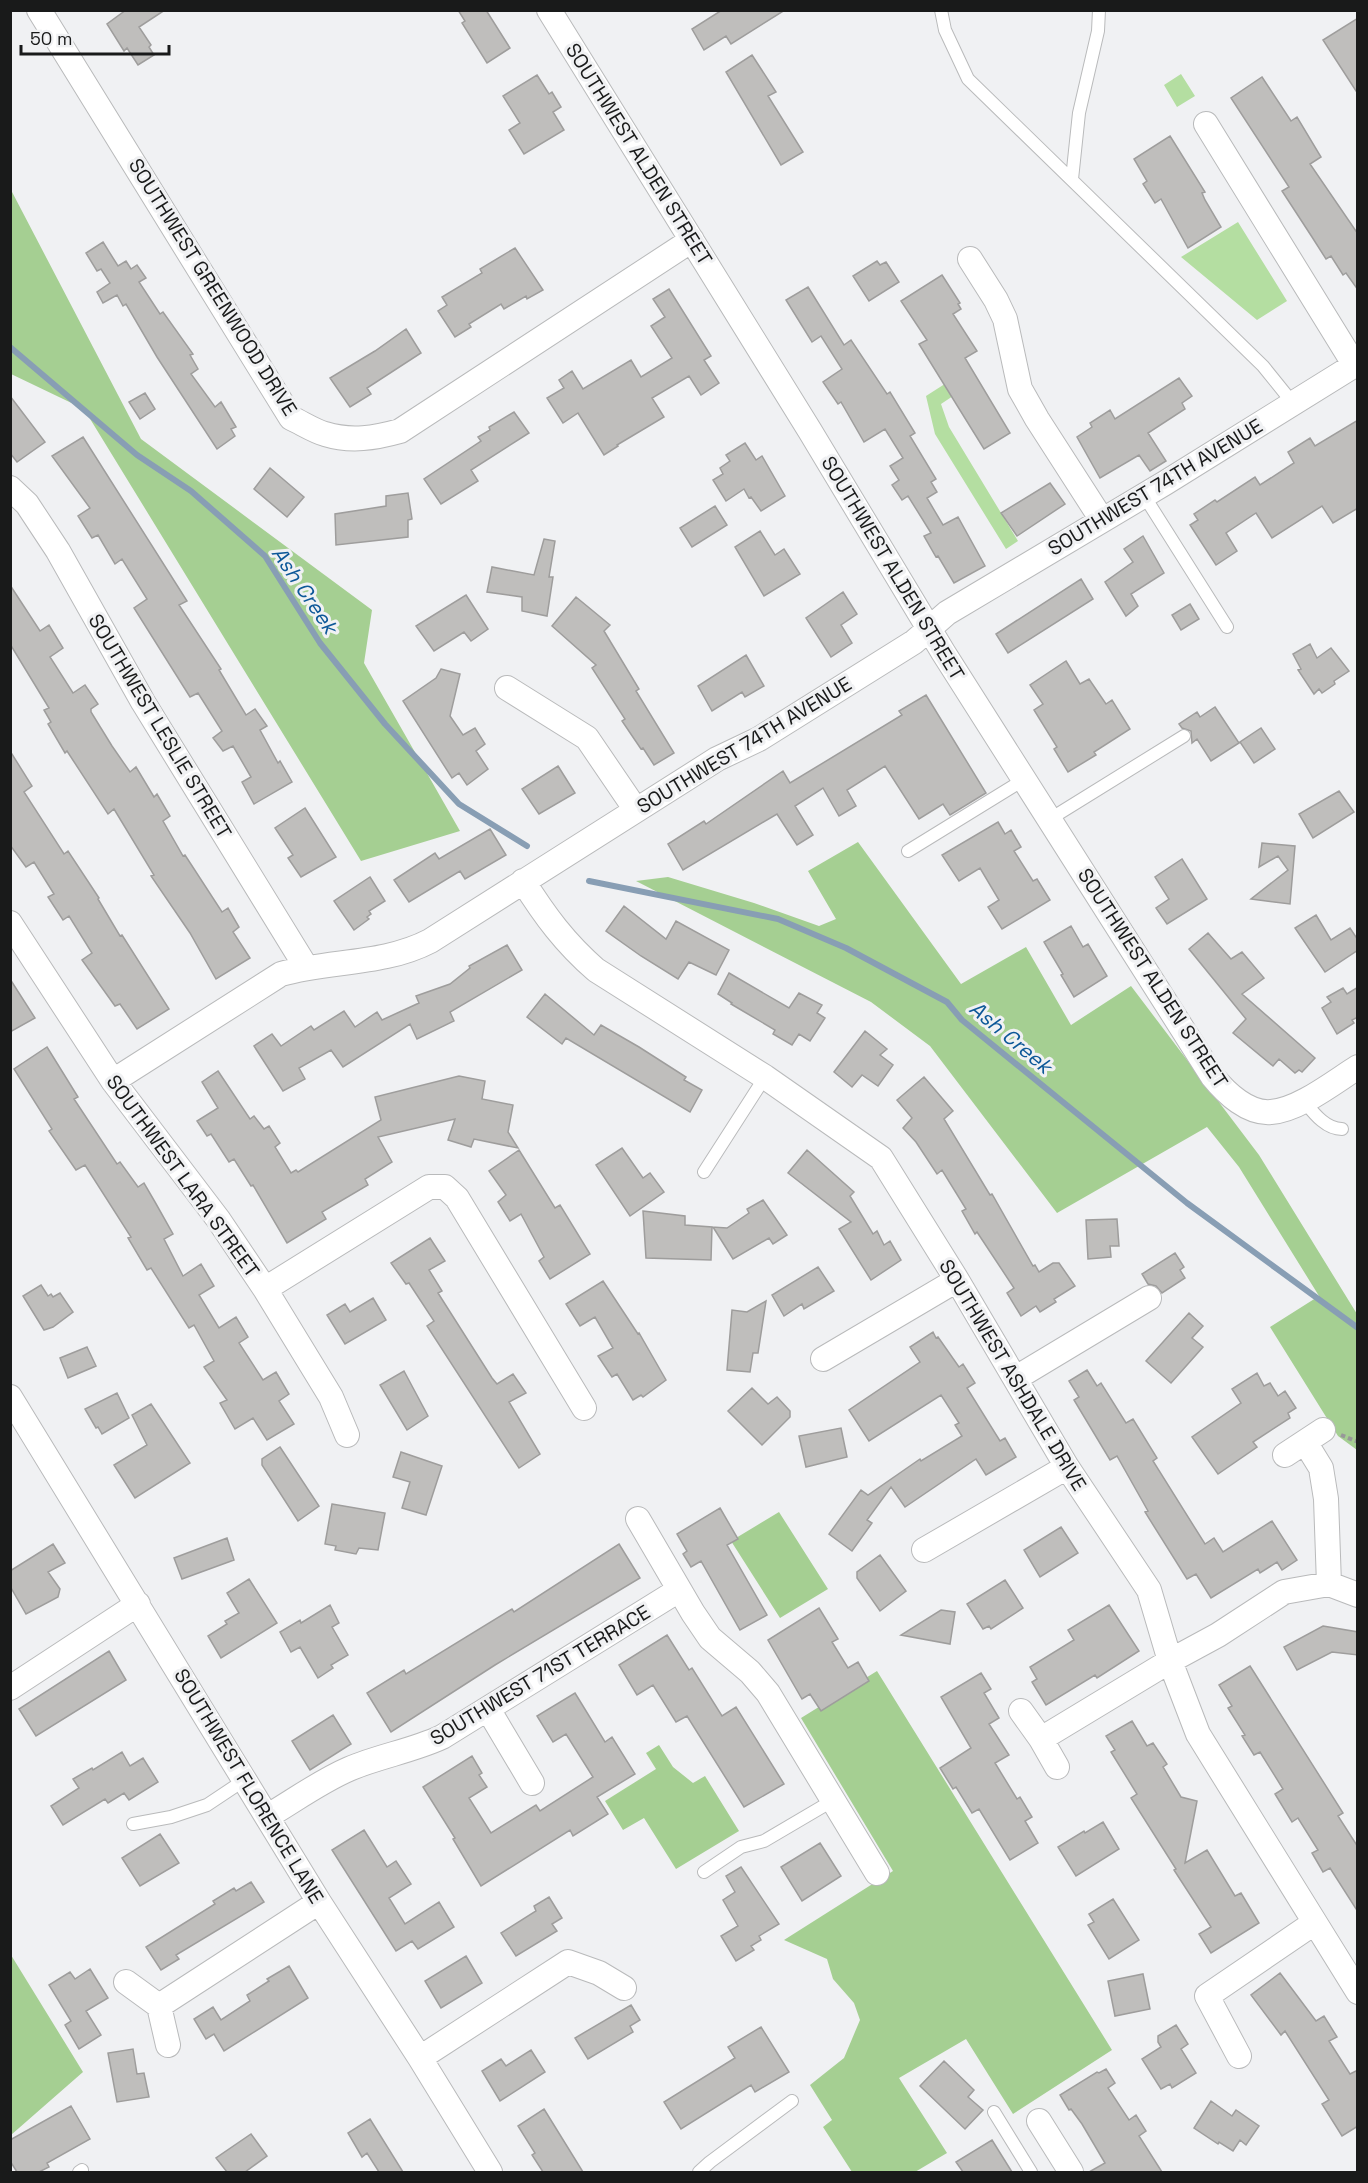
<svg xmlns="http://www.w3.org/2000/svg" width="1368" height="2183" viewBox="0 0 1368 2183" font-family="'Space Grotesk',sans-serif">
  <rect width="100%" height="100%" fill="#f0f1f3"/>
  <path fill="#b4dea1" d="M1181 74 1195 96 1177 107 1164 85Z
    M1238 222 1287 301 1257 320 1181 257Z
    M951 380 959 392 941 404 949 427 1018 541 1006 549 935 434 926 396Z"/>
  <path fill="#a5cf92" d="M11 190 141 439 372 610 364 663 460 831 361 861 84 409 11 374Z
    M858 842 961 984 1026 947 1071 1025 1131 986 1259 1155 1357 1314V1450L1338 1436 1270 1327 1319 1296 1239 1167 1207 1127 1057 1213 930 1046 871 1002 636 881 668 877 754 903 819 926 836 919 808 871Z
    M779 1512 828 1589 780 1618 731 1541Z
    M877 1671 1112 2050 1013 2114 966 2039 899 2078 947 2153 915 2172H852L823 2127 832 2120 810 2085 844 2058 860 2020 854 2003 833 1979 827 1959 784 1940 893 1871 801 1718Z
    M659 1745 673 1767 693 1783 705 1776 739 1831 676 1869 644 1818 623 1830 605 1801 656 1769 646 1753Z
    M11 1955 83 2072 11 2135H10Z"/>
  <g fill="none" stroke-linecap="round" stroke-linejoin="round">
    <path stroke="#889eb4" stroke-width="6" d="M10 347 137 455 191 491 265 556 320 643 385 724 459 804 527 846
      M589 881 778 919 846 948 947 1002 962 1020 1187 1203 1358 1328"/>
  </g>
  <path fill="#bfbebc" stroke="#9e9d9c" stroke-width="1.5" d="M126 10H165L139 27 151 45 149 47 154 55 138 65 127 48 124 51 107 24Z
    M458 10H486L510 48 487 63 462 23 465 21Z
    M722 10H785L731 44 726 36 704 50 692 29Z
    M1358 18V94L1323 40Z
    M752 55 776 92 768 96 803 152 781 165 726 72Z
    M537 75 549 94 552 92 561 107 553 112 564 130 524 154 509 130 520 123 503 96Z
    M1262 77 1291 121 1297 117 1321 157 1310 164 1358 234V290L1346 273 1343 275 1331 256 1326 259 1312 237 1282 191 1289 187 1231 98Z
    M1170 136 1205 192 1202 193 1205 200 1221 227 1188 248 1161 199 1155 203 1143 184 1147 181 1134 159Z
    M103 242 118 266 126 261 131 269 137 265 146 278 139 282 160 314 163 312 193 354 190 355 198 369 191 374 215 407 221 402 236 427 231 429 235 436 217 449 157 357 126 304 123 306 117 295 103 303 97 292 110 283 101 269 97 271 86 253Z
    M515 248 543 290 527 299 526 296 504 309 501 304 469 324 471 327 455 337 438 311 447 305 442 297 482 273 480 269Z
    M877 261 880 265 886 262 899 282 869 301 853 276Z
    M942 275 960 303 958 304 961 309 953 314 977 351 965 358 1010 433 984 449 919 344 927 340 901 301Z
    M808 287 844 345 851 340 887 394 890 392 915 433 910 436 936 479 931 482 937 492 927 498 943 525 958 517 985 566 954 583 938 556 936 557 924 536 931 533 908 496 902 500 892 485 899 480 890 466 903 458 885 429 864 442 841 402 838 404 823 382 842 369 821 336 812 342 786 300Z
    M669 289 711 356 704 360 719 383 701 395 689 376 652 398 664 417 617 445 618 446 604 455 578 413 563 423 547 398 564 388 559 380 572 371 583 389 631 360 641 377 672 358 651 326 665 317 653 299Z
    M406 329 421 353 367 388 371 394 350 407 330 378 375 351Z
    M1179 378 1192 396 1182 403 1185 409 1148 433 1166 461 1150 471 1139 455 1100 478 1077 437 1092 427 1090 423 1110 410 1115 419Z
    M145 393 155 409 140 419 129 402Z
    M10 396 45 442 17 462 10 453Z
    M514 412 529 433 471 470 478 481 441 504 424 479 481 441 478 437 490 430 489 427Z
    M1358 420V508L1333 523 1322 506 1272 538 1256 513 1226 533 1237 551 1216 565 1190 525 1198 520 1194 514 1215 500 1217 502 1255 477 1260 485 1294 463 1288 452 1310 438 1315 446Z
    M83 437 187 601 179 605 221 669 219 670 246 715 255 709 267 726 260 730 278 763 280 761 292 782 254 804 242 782 251 777 233 746 223 751 213 738 222 731 198 693 190 697 134 608 147 599 122 559 115 564 98 535 92 538 78 516 90 508 52 456Z
    M745 443 756 460 762 456 785 496 761 511 751 497 749 498 744 489 726 501 713 480 723 474 720 468 730 461 726 455Z
    M270 468 304 497 287 517 254 489Z
    M1050 483 1065 504 1017 536 1001 513Z
    M408 493 412 519 408 520V537L336 545 335 514 386 506V496Z
    M715 506 727 525 692 547 680 528Z
    M760 531 775 555 784 549 800 574 764 596 735 547Z
    M1143 536 1164 573 1131 594 1138 606 1126 616 1105 582 1133 562 1124 549Z
    M544 539 555 541 549 577H553L547 616 522 611V597L487 592 492 567 534 575Z
    M1081 579 1093 599 1008 653 996 634Z
    M10 585 40 631 49 625 63 648 50 657 73 693 85 685 98 704 91 709V712L112 746 130 772 136 767 154 797 157 794 170 816 163 821 183 856 185 855 222 912 228 908 239 927 233 932 250 958 216 979 190 933 151 876 154 875 114 809 108 814 67 751 65 753 48 724 51 722 44 710 49 708 10 644Z
    M843 592 857 614 841 625 852 643 831 657 806 618Z
    M466 595 488 629 471 641 464 632 434 651 416 626Z
    M576 597 610 625 604 631 639 689 636 691 674 753 654 765 643 748 641 749 622 721 625 719 592 668 596 665 552 626Z
    M1190 604 1199 619 1181 630 1172 615Z
    M1310 644 1317 658 1331 648 1349 671 1334 681 1335 684 1322 693 1319 689 1314 694 1298 670 1301 669 1293 654Z
    M746 655 764 686 745 697 742 692 712 711 698 686Z
    M1066 661 1080 684 1089 679 1106 704 1112 700 1130 729 1094 752 1096 755 1068 772 1054 749 1057 747 1034 710 1043 704 1030 685Z
    M441 669 460 674 450 716 463 735 475 728 485 744 476 751 488 769 467 785 459 773 452 778 403 701 436 678Z
    M926 695 986 793 950 815 943 804 919 819 885 766 847 790 856 806 839 816 823 788 795 806 813 835 797 845 777 814 683 870 668 844 704 821 706 824 783 771 790 783 902 715 899 711Z
    M1215 707 1239 743 1211 761 1197 739 1192 743 1191 731 1182 728 1179 724 1197 712 1200 717Z
    M1261 728 1275 749 1254 763 1240 742Z
    M10 751 32 786 24 792 64 854 68 851 99 898 98 899 120 936 122 935 169 1009 137 1029 120 1004 115 1006 82 960 92 953 69 916 63 920 48 897 54 894 34 862 26 867 10 845Z
    M558 766 575 793 539 814 522 789Z
    M1339 791 1354 812 1313 838 1299 814Z
    M305 808 336 857 301 877 288 858 293 855 275 828Z
    M998 822 1005 834 1011 830 1021 847 1014 851 1033 881 1037 879 1050 900 1002 929 988 907 999 900 980 868 959 881 942 855Z
    M490 829 506 855 465 879 460 871 409 902 394 880 435 853 439 859Z
    M1262 843 1295 846 1290 904 1251 899 1288 870 1278 856 1259 867Z
    M1182 859 1207 899 1167 924 1156 908 1169 899 1155 877Z
    M370 877 385 901 369 911 371 914 367 917 369 919 354 930 334 901Z
    M624 906 666 939 676 921 729 950 716 975 689 962 678 979 641 956 606 931Z
    M1316 915 1331 940 1350 928 1358 940V950L1325 972 1295 928Z
    M1071 926 1083 947 1088 944 1107 976 1074 997 1061 975 1063 974 1044 942Z
    M1208 933 1231 959 1242 952 1264 978 1242 994 1315 1058 1302 1072 1299 1070 1295 1073 1279 1059 1273 1066 1233 1033 1246 1019 1189 949Z
    M507 945 522 970 450 1012 454 1021 417 1039 410 1024 343 1067 331 1050 299 1068 305 1079 283 1091 254 1046 272 1034 281 1046 311 1026 314 1030 344 1011 355 1027 377 1012 382 1020 419 1003 416 996 450 984 470 968 469 966Z
    M729 973 789 1008 799 993 822 1005 817 1013 825 1018 810 1041 799 1034 792 1045 773 1034 775 1030 731 1004 732 1003 718 994Z
    M10 979 35 1018 10 1032Z
    M1358 987V1017L1352 1020 1354 1023 1337 1034 1322 1008 1331 1002 1327 997 1343 988 1347 994Z
    M545 994 594 1035 601 1025 639 1047 686 1077 684 1080 702 1090 690 1112 566 1038 562 1044 527 1017Z
    M865 1031 887 1049 880 1055 893 1065 878 1086 862 1075 852 1087 834 1072Z
    M47 1047 78 1097 74 1099 117 1164 120 1162 138 1187 144 1183 155 1202 173 1234 164 1239 183 1276 201 1264 214 1286 199 1295 219 1328 236 1317 248 1337 239 1343 263 1380 276 1372 289 1394 279 1401 294 1424 267 1440 253 1418 235 1429 220 1403 227 1400 204 1367 214 1361 194 1325 189 1328 151 1268 147 1270 128 1238 131 1237 85 1165 76 1170 49 1131 52 1129 14 1069Z
    M218 1071 250 1119 254 1116 264 1129 269 1126 280 1143 275 1147 291 1173 296 1170 298 1172 381 1120 375 1097 459 1076 485 1081 482 1099 513 1105 508 1132 518 1148 474 1139 471 1147 448 1140 455 1119 378 1137 392 1162 365 1179 368 1185 322 1212 326 1219 287 1243 253 1185 251 1186 234 1159 229 1162 211 1134 207 1136 197 1121 218 1108 202 1082Z
    M924 1077 953 1111 944 1119 990 1195 992 1194 1033 1266 1035 1265 1039 1272 1053 1263H1059L1075 1286 1054 1299 1056 1302 1040 1312 1036 1306 1021 1316 1007 1293 1014 1288 977 1232 975 1234 962 1211 966 1209 942 1170 937 1174 916 1142 903 1128 912 1118 897 1100Z
    M622 1148 643 1178 650 1173 664 1192 630 1216 596 1165Z
    M519 1150 555 1208 560 1205 590 1254 550 1279 539 1261 544 1257 521 1214 510 1221 498 1202 506 1195 489 1171Z
    M807 1150 854 1192 850 1196 873 1234 877 1231 884 1245 890 1241 901 1260 871 1280 839 1229 851 1222 788 1173Z
    M763 1200 787 1235 773 1244 769 1238 733 1259 713 1227 727 1228 749 1213 747 1209Z
    M643 1211 685 1216V1225L712 1227 711 1260 646 1258Z
    M1117 1219 1119 1246H1110L1111 1257 1088 1259 1086 1220Z
    M430 1238 445 1261 429 1270 442 1291 438 1293 492 1378 497 1384 513 1374 526 1393 509 1402 540 1454 519 1468 427 1326 434 1321 409 1283 406 1284 391 1263Z
    M1175 1253 1184 1267 1180 1270 1185 1278 1162 1293 1156 1286 1148 1284 1142 1274Z
    M818 1267 834 1291 804 1309 802 1304 784 1316 772 1295Z
    M603 1281 638 1334 639 1333 666 1380 643 1397 641 1395 633 1400 617 1374 612 1377 598 1356 613 1348 595 1317 580 1326 566 1304Z
    M41 1285 48 1296 51 1294 53 1297 60 1293 73 1312 53 1327 44 1330 23 1296Z
    M373 1298 386 1320 345 1344 327 1315 345 1304 350 1312Z
    M766 1301 758 1353H753L750 1372 727 1370 732 1310 747 1312Z
    M1189 1313 1203 1326 1192 1338 1203 1347 1171 1383 1146 1361Z
    M933 1332 936 1338 938 1337 959 1367 963 1364 975 1383 967 1388 1000 1441 1005 1438 1016 1457 986 1475 976 1459 905 1507 891 1487 867 1520 872 1523 852 1551 829 1534 861 1490 868 1495 920 1459 921 1461 962 1436 955 1425 959 1423 941 1395 869 1441 849 1410 920 1362 910 1347Z
    M87 1347 96 1366 68 1378 60 1358Z
    M1087 1370 1097 1386 1101 1383 1126 1423 1133 1419 1157 1458 1153 1461 1205 1544 1214 1538 1223 1552 1272 1521 1297 1560 1282 1570 1277 1562 1260 1573 1258 1569 1211 1598 1196 1574 1187 1579 1145 1512 1148 1511 1117 1456 1110 1460 1074 1400 1079 1397 1069 1381Z
    M404 1371 428 1416 407 1430 380 1385Z
    M1257 1373 1264 1386 1270 1383 1278 1396 1285 1391 1296 1408 1288 1413 1290 1418 1253 1442 1257 1447 1218 1474 1192 1437 1241 1403 1232 1389Z
    M752 1388 768 1404 777 1397 790 1411V1417L762 1445 728 1411Z
    M117 1393 129 1418 102 1434 98 1427 96 1428 85 1409Z
    M151 1404 190 1463 135 1498 114 1465 147 1445 132 1415Z
    M841 1428 847 1457 806 1467 799 1436Z
    M280 1447 319 1506 298 1521 262 1465V1459Z
    M401 1452 442 1466 426 1515 402 1508 410 1482 393 1477Z
    M332 1504 385 1513 378 1550 359 1548 356 1554 335 1550 336 1546 325 1544Z
    M720 1508 738 1539 727 1545 767 1615 740 1630 701 1561 691 1567 683 1554 687 1551 677 1534Z
    M1061 1527 1078 1553 1040 1577 1024 1550Z
    M227 1538 234 1560 182 1579 174 1558Z
    M53 1544 65 1563 48 1572 60 1589 58 1597 26 1614 10 1586V1571Z
    M619 1544 640 1578 495 1665 391 1732 367 1693 404 1670 406 1674 512 1609 514 1612Z
    M880 1555 906 1591 880 1611 857 1578V1572Z
    M249 1579 277 1623 221 1658 208 1636 227 1624 225 1621 239 1613 227 1593Z
    M1005 1580 1023 1608 991 1629 989 1626 983 1629 967 1604Z
    M330 1605 339 1623 332 1627 348 1655 331 1665 333 1668 318 1678 300 1647 291 1652 280 1632 300 1620 301 1623Z
    M1109 1605 1139 1651 1097 1678 1095 1675 1046 1705 1032 1682 1037 1679 1030 1667 1074 1640 1068 1630Z
    M819 1608 838 1639 832 1642 848 1668 858 1662 869 1681 821 1711 810 1694 802 1699 768 1640Z
    M941 1610 955 1612 950 1644 901 1635Z
    M1323 1626 1358 1632V1655L1332 1652 1297 1670 1284 1647Z
    M667 1635 689 1670 692 1668 722 1716 736 1707 784 1784 744 1807 687 1716 676 1722 653 1685 637 1695 619 1665Z
    M109 1651 126 1680 36 1736 19 1709Z
    M1250 1666 1343 1813 1338 1816 1358 1847V1912L1330 1868 1323 1872 1312 1853 1318 1850 1298 1818 1292 1822 1275 1794 1283 1789 1260 1752 1254 1755 1242 1736 1245 1735 1228 1708 1232 1706 1219 1685Z
    M981 1673 991 1689 984 1693 999 1718 989 1724 1009 1755 995 1763 1017 1799 1020 1797 1032 1817 1025 1821 1038 1843 1010 1860 979 1809 972 1813 956 1787 953 1789 940 1768 971 1748 941 1697Z
    M575 1693 605 1742 612 1737 635 1774 597 1797 608 1814 573 1836 570 1830 481 1886 453 1839 455 1838 423 1787 472 1756 482 1773 479 1775 487 1787 469 1798 491 1833 536 1805 540 1811 593 1777 566 1734 553 1742 537 1716Z
    M333 1715 351 1744 310 1770 292 1741Z
    M1132 1721 1147 1746 1153 1743 1167 1764 1163 1767 1181 1797 1197 1801 1185 1863 1207 1850 1235 1896 1241 1893 1259 1923 1211 1953 1199 1934 1211 1927 1174 1870 1176 1869 1131 1798 1137 1794 1111 1752 1115 1750 1106 1736Z
    M122 1752 130 1766 143 1758 158 1782 129 1800 124 1793 108 1803 105 1799 63 1825 51 1806 79 1788 73 1779 92 1768 93 1770Z
    M1103 1822 1119 1849 1076 1876 1058 1847 1084 1831 1085 1833Z
    M364 1830 387 1867 396 1861 411 1884 389 1898 405 1924 439 1902 454 1927 418 1949 412 1941 396 1951 332 1850Z
    M160 1834 179 1863 140 1886 122 1858Z
    M820 1843 841 1876 802 1901 781 1867Z
    M741 1867 779 1924 759 1936 761 1940 751 1946 754 1950 736 1961 721 1936 738 1926 723 1900 735 1892 726 1876Z
    M251 1882 264 1902 176 1955 179 1959 161 1970 146 1947 215 1904 213 1901 234 1888 236 1891Z
    M549 1897 562 1918 552 1924 557 1931 516 1956 501 1933 536 1911 534 1906Z
    M1113 1899 1139 1940 1109 1959 1088 1925 1094 1922 1089 1914Z
    M466 1956 482 1983 441 2008 425 1981Z
    M289 1966 308 1998 224 2051 214 2034 206 2039 194 2019 213 2007 221 2020 250 2001 247 1995 269 1981 267 1979Z
    M90 1969 108 1998 86 2011 101 2035 79 2049 65 2025 71 2021 49 1985 70 1972 75 1979Z
    M1280 1973 1316 2021 1324 2016 1337 2037 1329 2041 1350 2074 1358 2070V2126L1342 2136 1322 2104 1329 2100 1285 2031 1281 2035 1251 1995Z
    M1143 1974 1150 2009 1115 2016 1108 1981Z
    M631 2005 640 2020 630 2026 633 2032 588 2059 575 2038Z
    M1176 2025 1188 2044 1181 2049 1196 2073 1172 2088 1170 2084 1161 2089 1142 2059 1161 2047 1158 2042V2036Z
    M761 2027 789 2072 755 2092 751 2085 681 2129 664 2102 735 2058 728 2047Z
    M133 2049 137 2074 144 2073 149 2097 117 2102 108 2053Z
    M531 2050 545 2072 500 2101 482 2071 501 2059 506 2066Z
    M944 2061 974 2090 968 2097 983 2110 965 2129 920 2086Z
    M1106 2069 1115 2083 1108 2088 1129 2120 1136 2115 1146 2131 1139 2136 1162 2172H1089L1105 2163 1082 2124 1071 2109 1069 2110 1060 2095 1097 2072 1099 2073Z
    M1211 2101 1232 2116 1236 2110 1259 2126 1246 2145 1240 2140 1233 2151 1219 2142 1218 2144 1194 2128Z
    M71 2106 90 2139 47 2163 49 2167 39 2172H17L10 2161V2140Z
    M544 2109 583 2172H543L532 2155 535 2153 518 2126Z
    M370 2119 403 2172H379L367 2153 362 2157 348 2133Z
    M251 2134 267 2156 245 2172H227L216 2158Z
    M992 2140 1012 2172H963L956 2162Z"/>
  <g fill="none" stroke-linecap="round" stroke-linejoin="round">
    <defs>
      <path id="lane" d="M941 10 945 30 968 79 1263 366 1292 402
        M1072 179 1079 113 1098 31 1099 10
        M1143 494 1227 627
        M1050 819 1184 736
        M908 851 1025 779
        M1303 1100C1313 1112 1325 1129 1342 1129
        M704 1172 765 1077
        M133 1824 171 1817 207 1805 246 1779
        M704 1872 741 1847 764 1841 832 1801
        M994 2112 1031 2172
        M79 2172 82 2170
        M699 2172 710 2162 792 2101"/>
      <path id="street" d="M39 10 291 418C302 423 314 431 325 434 351 442 375 438 400 431L692 240
        M549 10 810 431 943 652 1213 1077C1226 1093 1248 1114 1271 1112 1299 1110 1334 1082 1358 1067
        M1206 124 1354 364
        M970 259 996 300 1005 319 1020 389 1037 419 1102 520
        M10 488 27 504 58 551 143 702 306 967
        M507 688 587 738 636 810
        M523 881C545 916 565 943 596 970L765 1077 881 1158 957 1280 1067 1467 1149 1590 1170 1661 1198 1734 1358 1992
        M10 923 113 1081 218 1219 265 1289 331 1397 347 1435
        M113 1081 281 974C330 960 384 965 430 941L717 759 759 739 914 642 947 613 1165 483 1358 363
        M265 1289 429 1187H445L457 1198 584 1408
        M823 1359 957 1280
        M1016 1378 1149 1298
        M10 1397 319 1902 420 2058 490 2172
        M1305 1442 1321 1468 1326 1499 1329 1584
        M1285 1455 1323 1430
        M638 1519 693 1613 710 1638 750 1672 768 1693 877 1873
        M924 1550 1067 1467
        M10 1688 138 1604
        M488 1709 532 1783
        M1021 1711 1041 1739 1057 1767
        M1041 1739 1170 1661 1218 1635 1284 1592 1329 1584 1358 1595
        M268 1816C295 1800 321 1781 349 1769 379 1756 412 1751 442 1737L679 1590
        M126 1982 159 2006 168 2045
        M159 2006 319 1902
        M1239 2056 1207 1996 1314 1923
        M420 2058 568 1962 599 1973 624 1988
        M1039 2121 1071 2172"/>
    </defs>
    <use href="#lane" stroke="#b9babb" stroke-width="14"/>
    <use href="#street" stroke="#b9babb" stroke-width="26"/>
    <path stroke="#979899" stroke-width="4" stroke-dasharray="4.5 3" stroke-linecap="butt" d="M1341 1435 1358 1442"/>
    <use href="#lane" stroke="#fff" stroke-width="12"/>
    <use href="#street" stroke="#fff" stroke-width="24"/>
  </g>
  <g text-anchor="middle" dominant-baseline="central" stroke-width="6" stroke-linejoin="round" paint-order="stroke">
    <g font-size="20" fill="#191a1a" stroke="#f0f1f3">
      <text transform="translate(639 154) rotate(58)">SOUTHWEST ALDEN STREET</text>
      <text transform="translate(213 287) rotate(58)">SOUTHWEST GREENWOOD DRIVE</text>
      <text transform="translate(1155 487) rotate(-31)">SOUTHWEST 74TH AVENUE</text>
      <text transform="translate(893 568) rotate(59)">SOUTHWEST ALDEN STREET</text>
      <text transform="translate(160 726) rotate(59)">SOUTHWEST LESLIE STREET</text>
      <text transform="translate(744 745) rotate(-31)">SOUTHWEST 74TH AVENUE</text>
      <text transform="translate(1153 978) rotate(57)">SOUTHWEST ALDEN STREET</text>
      <text transform="translate(183 1176) rotate(54)">SOUTHWEST LARA STREET</text>
      <text transform="translate(1013 1375) rotate(59)">SOUTHWEST ASHDALE DRIVE</text>
      <text transform="translate(540 1675) rotate(-31)">SOUTHWEST 71ST TERRACE</text>
      <text transform="translate(249 1786) rotate(59)">SOUTHWEST FLORENCE LANE</text>
    </g>
    <g font-size="21" font-style="italic" fill="#0d5898" stroke="#f0f1f3">
      <text transform="translate(305 590) rotate(56)">Ash Creek</text>
      <text transform="translate(1011 1037) rotate(40)">Ash Creek</text>
    </g>
  </g>
  <rect width="1368" height="2183" fill="none" stroke="#191a1a" stroke-width="24"/>
  <path d="M21 45v9h148v-9" fill="none" stroke="#191a1a" stroke-width="3"/>
  <text x="30" y="45" font-size="18" fill="#191a1a" stroke="#f0f1f3" stroke-width="4.5" paint-order="stroke">50 m</text>
</svg>
